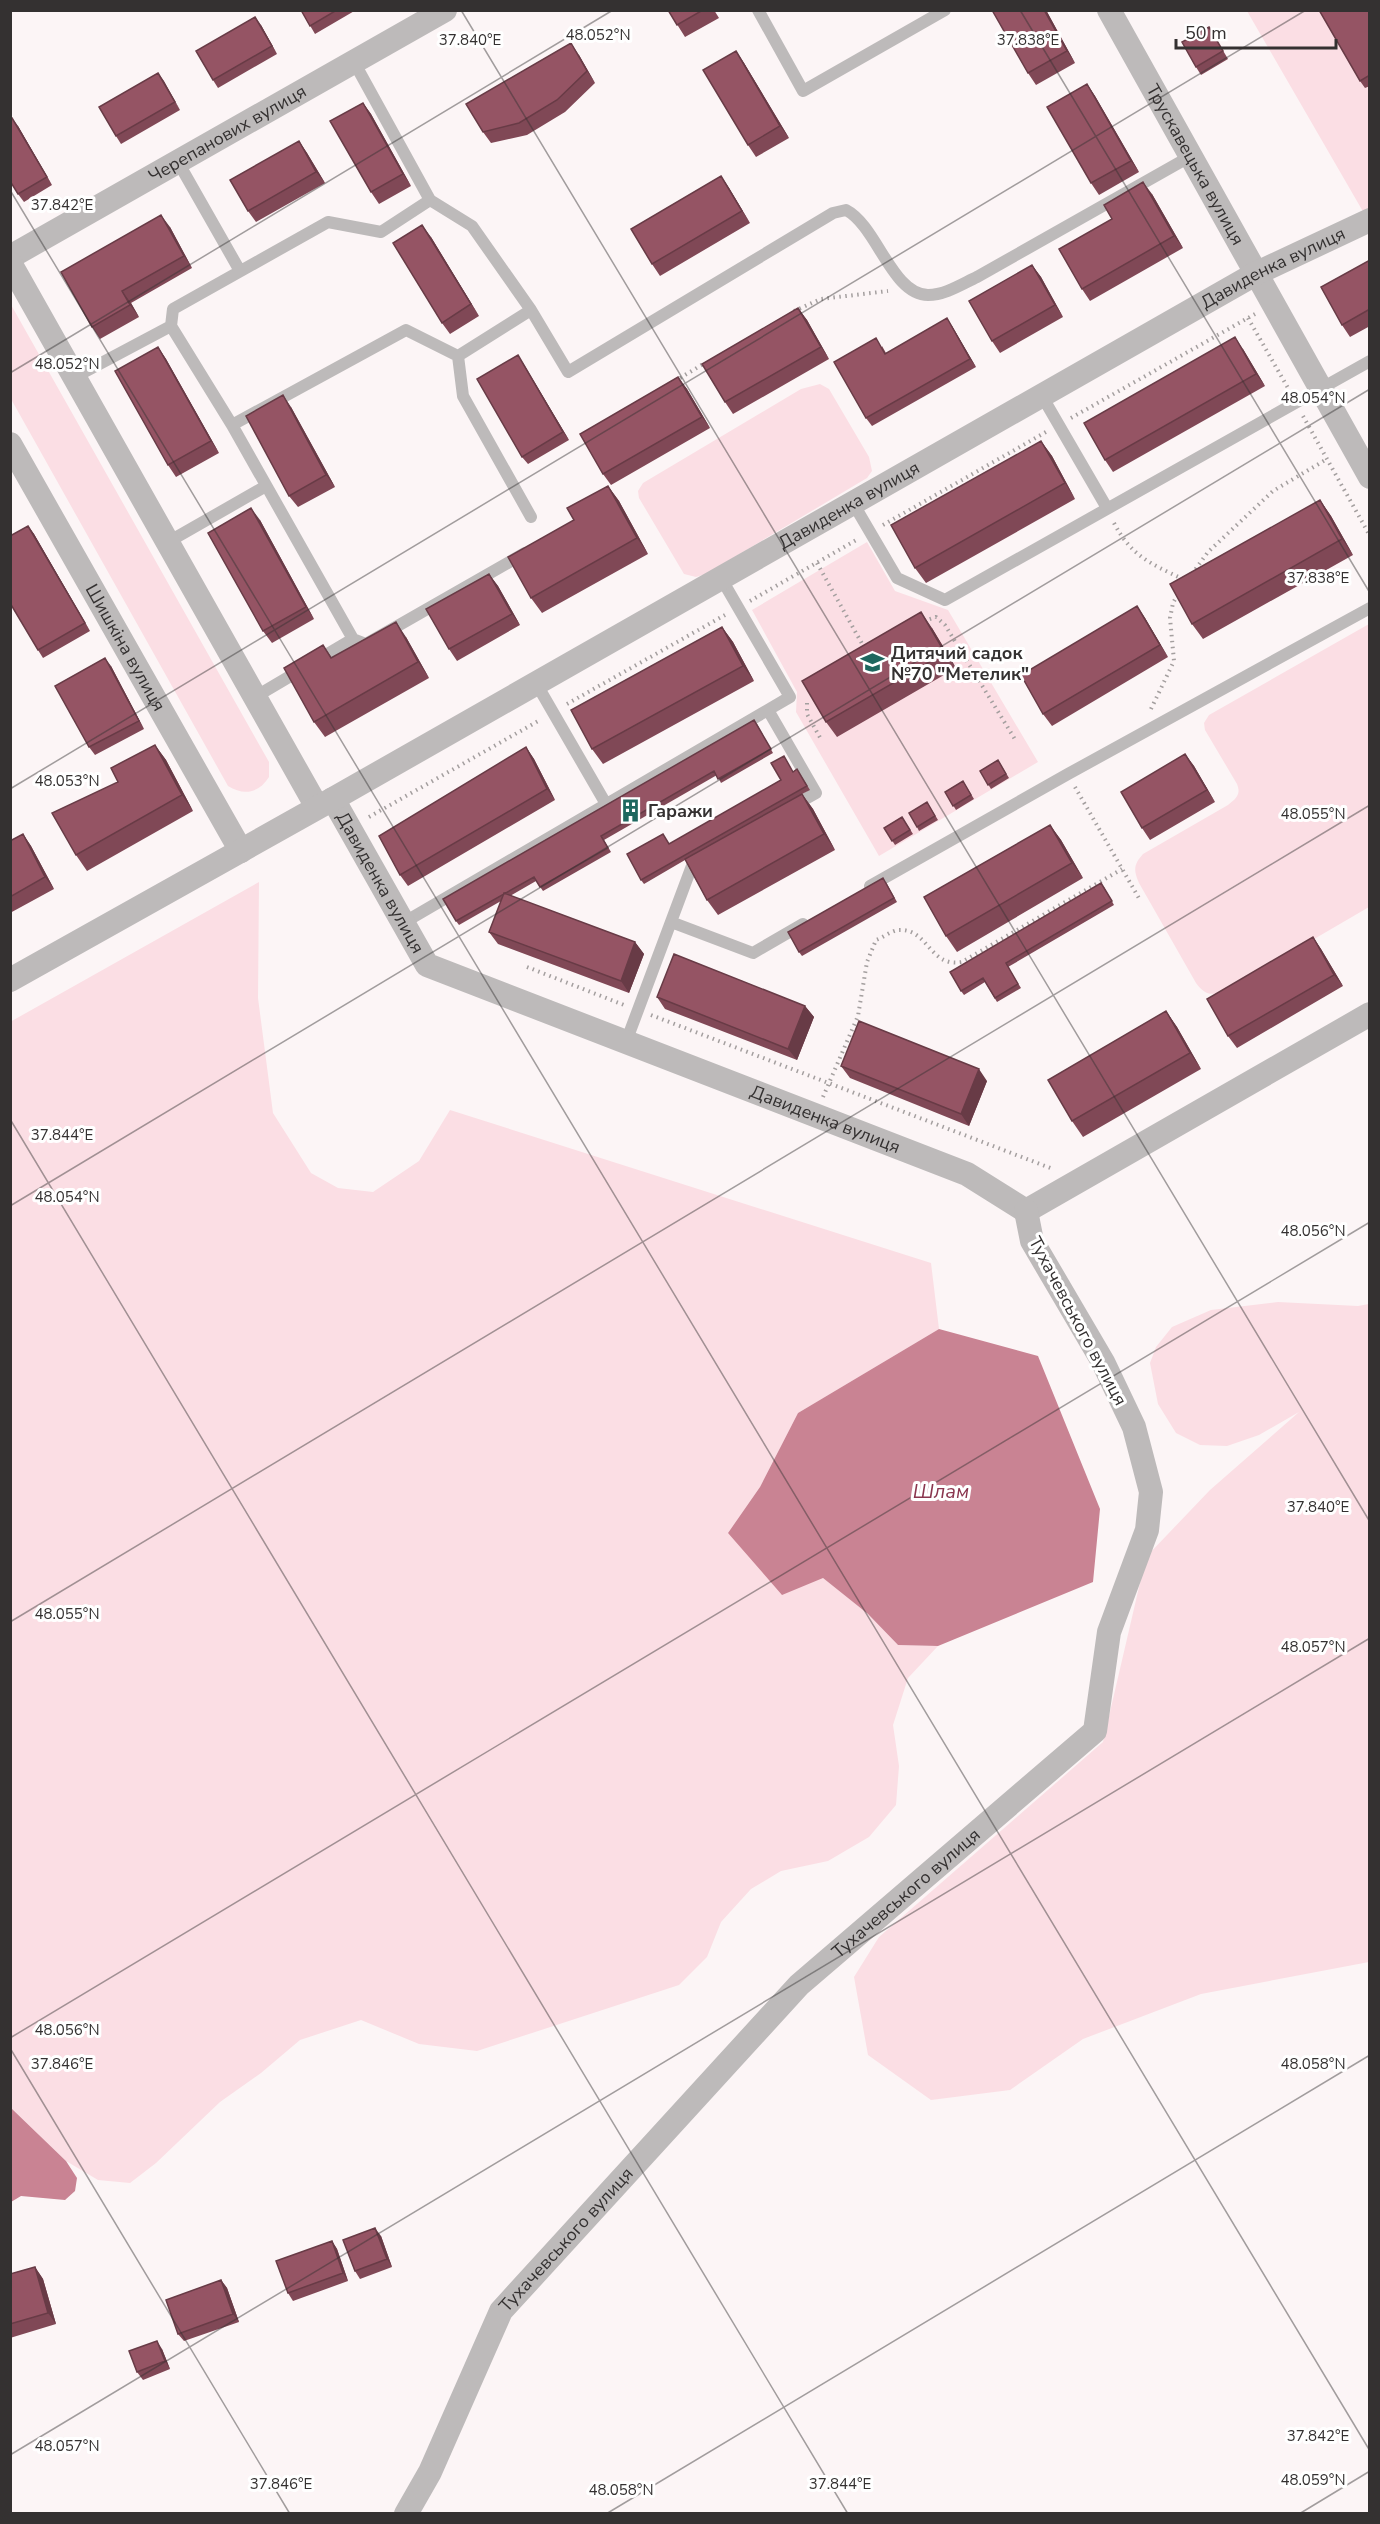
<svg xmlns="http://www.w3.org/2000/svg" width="1380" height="2524" viewBox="0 0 1380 2524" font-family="'Nunito Sans',sans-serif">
  <rect width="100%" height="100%" fill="#fcf5f6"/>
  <path fill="#fbdee4" d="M1247 11H1369V212L1365 215Z
    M10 303 269 762V777C259 793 244 796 228 786L11 399Z
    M820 384 829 389 869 457 872 471 867 478 706 574 696 577 684 574 639 498 638 491 643 483 801 389Z
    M867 542 895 591 948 610 1038 762 879 856 796 712 797 692 752 610Z
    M1369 624V907L1225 991C1211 996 1205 995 1196 983L1139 883C1133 870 1134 864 1143 854L1228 805C1237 798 1241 794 1237 784L1205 730 1204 723 1209 715Z
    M259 882 258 998 273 1113 311 1173 338 1188 373 1192 419 1161 450 1110 931 1263 939 1329 798 1413 760 1487 728 1533 823 1578 868 1614 898 1645 938 1646 908 1678 893 1725 899 1766 896 1805 869 1837 828 1861 781 1871 751 1889 721 1922 707 1957 679 1985 477 2051 419 2044 361 2020 300 2040 261 2073 220 2102 156 2163 130 2183 98 2180 66 2161 11 2108 10 1022Z
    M1278 1302 1358 1306 1369 1304V1962L1201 1994 1083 2039 1010 2090 931 2100 868 2055 854 1977 879 1937 1103 1742 1146 1557 1210 1490 1299 1412 1259 1435 1227 1446 1200 1445 1176 1433 1158 1404 1150 1363 1156 1347 1172 1327 1211 1310Z"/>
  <path fill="#c98393" d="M939 1329 1038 1356 1100 1509 1093 1582 938 1646 898 1645 868 1614 823 1578 782 1595 728 1533 760 1487 798 1413Z
    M11 2108 66 2161 77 2178 75 2191 65 2200 21 2196 11 2202Z"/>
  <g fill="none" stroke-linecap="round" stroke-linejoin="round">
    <path stroke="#a49f9f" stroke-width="4" stroke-dasharray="1.5 4.5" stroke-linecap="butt" d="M794 311 821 299 888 291
      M1248 318 1288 388
      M675 381 705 363
      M1303 416 1370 536
      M1071 418 1255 314
      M1114 523C1131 556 1151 564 1183 579
      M883 525 1046 432
      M817 563 865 649
      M1192 574 1208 552 1273 491 1327 459
      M750 601 858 539
      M924 621 936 617 945 625 1016 741
      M807 703V714L822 741
      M567 704 725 615
      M1151 709 1174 661 1170 618 1173 603 1179 592
      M1075 787 1140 900
      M369 817 540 720
      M527 967 624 1005
      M651 1015 1053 1169
      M823 1097 858 1016 867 962 876 940C882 938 891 931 898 930 929 928 929 968 962 962L1122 869"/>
    <path stroke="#bdbaba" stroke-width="12" d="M758 10 803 91 945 10
      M354 62 430 200 472 226 531 310
      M178 162 240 271
      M171 326 173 309 328 222 381 232 430 200
      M458 356 463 396 531 517
      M75 377 171 326 232 425 406 330 458 356 531 310 568 372 833 213 846 210C877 226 892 295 928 295 945 295 962 284 977 277L1191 156
      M1042 396 1107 508
      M232 425 353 639 366 644 525 553
      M853 503 897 578 945 600 1370 361
      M168 542 266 486
      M536 683 606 804
      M255 697 353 639
      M768 710 816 793 791 807
      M870 886 1068 774 1370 608
      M671 922 753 953 803 924
      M403 923 790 697 721 578
      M626 1042 693 863 701 859"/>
    <g stroke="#bdbaba" stroke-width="24">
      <path id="s1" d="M1109 10 1370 477"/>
      <path id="s2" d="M10 257 445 10"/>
      <path d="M10 263 317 807"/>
      <path id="s3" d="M10 444 241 851"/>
      <path id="s4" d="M333 799 427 965 967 1174 1026 1211"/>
      <path id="s5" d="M10 980 333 799 1257 273 1370 220"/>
      <path d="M1026 1211 1370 1014"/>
      <path id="s6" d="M406 2514 430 2472 501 2311 799 1985 1095 1731 1109 1632 1147 1530 1151 1492 1134 1427 1103 1362 1032 1241 1026 1211"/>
    </g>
  </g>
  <path fill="#804856" d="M301 10H356L315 34Z
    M668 10H714L719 18 685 37Z
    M1046 10 1075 63 1036 85 1028 73Z
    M1370 10V86L1365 88 1360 81Z
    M261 25 277 54 218 88 213 80Z
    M1209 27 1228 59 1201 75 1196 67Z
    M736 51 744 63 789 138 756 157 748 145Z
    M579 55 595 83 565 112 527 135 491 143 483 132Z
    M158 73 180 110 121 144 116 136Z
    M1087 84 1095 96 1139 172 1099 195 1091 183Z
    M363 103 371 114 411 186 379 204 371 192Z
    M18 126 52 185 24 202 18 194Z
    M299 141 307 153 325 183 256 222 248 211Z
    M721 176 729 188 750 223 660 276 652 264Z
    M1152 194 1183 248 1090 301 1082 289 1112 219Z
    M170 227 192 268 131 303 139 317 100 339 92 327Z
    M431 237 479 316 450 334 442 323Z
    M1370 260V326L1350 337 1342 325Z
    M1032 265 1041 277 1063 317 1000 353 992 341Z
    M798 308 807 320 829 359 733 414 725 402Z
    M952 326 976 367 872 426 866 418 882 346 886 353Z
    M158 347 166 359 219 453 176 477 168 465Z
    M1243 349 1265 386 1113 472 1105 460Z
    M523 363 569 440 528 464 522 457Z
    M678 377 687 389 710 428 611 485 603 474Z
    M291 407 335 487 298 507 289 496Z
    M1041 441 1052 456 1075 499 926 583 915 568Z
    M608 486 619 501 648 554 542 613 531 598 574 520Z
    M1320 500 1331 516 1353 555 1203 639 1192 624Z
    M260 520 314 619 272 643 263 631Z
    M28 526 34 534 90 631 43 658 38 650Z
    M489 574 498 586 520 625 457 661 449 649Z
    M1137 606 1145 618 1168 657 1052 726 1043 714Z
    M722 627 733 642 754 681 603 764 592 749Z
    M932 628 956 668 837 737 826 722Z
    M406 637 429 678 325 737 314 722 323 645 332 658Z
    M111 666 144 729 95 755 89 747Z
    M757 724 773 753 721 783 717 775 604 840 611 852 543 891 536 881 510 896 635 942 644 954 629 993 498 944 489 932 501 901 459 925 456 921Z
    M155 745 166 760 193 811 87 871 76 855 118 782Z
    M526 747 534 759 555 800 408 886 400 875Z
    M1185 754 1194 766 1215 802 1150 840 1142 828Z
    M784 756 793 772 797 769 810 790 802 794 813 809 835 850 718 915 707 900 685 860 644 884 641 880 669 844 781 780Z
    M998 760 1009 778 991 789 980 771Z
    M963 781 974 799 956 810 945 792Z
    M927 802 938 820 919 831 917 827Z
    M902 817 913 834 895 845 884 828Z
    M1050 825 1061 840 1083 878 957 952 946 936Z
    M23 834 31 846 54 889 10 913V841Z
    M886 882 897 902 802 956 799 952Z
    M1104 887 1114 905 1008 967 1021 988 997 1002 985 982 964 995 961 991Z
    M1313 937 1321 949 1343 986 1237 1048 1228 1036Z
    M657 997 805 1006 814 1017 797 1060 665 1009Z
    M1166 1011 1177 1027 1201 1069 1083 1137 1072 1121Z
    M841 1066 987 1081 969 1126 850 1078Z
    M381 2236 392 2267 360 2279 355 2271Z
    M332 2241 337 2249 348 2281 293 2301 288 2293Z
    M35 2267 43 2279 56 2324 10 2338V2274Z
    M221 2280 227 2288 239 2322 184 2341 178 2334Z
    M162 2349 170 2369 143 2380 137 2372Z"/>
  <path fill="#683b46" d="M1044 10H1046L1075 63 1067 51Z
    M255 17 261 25 277 54 272 46Z
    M571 43 579 55 595 83 587 71Z
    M736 51 744 63 789 138 780 126Z
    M158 73 164 81 180 110 175 102Z
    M1087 84 1095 96 1139 172 1131 161Z
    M363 103 371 114 411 186 403 174Z
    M12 118 18 126 52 185 47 177Z
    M299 141 307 153 325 183 316 172Z
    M721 176 729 188 750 223 742 211Z
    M1143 182 1152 194 1183 248 1174 236Z
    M161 215 170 227 192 268 184 256Z
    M422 225 431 237 479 316 471 304Z
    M1032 265 1041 277 1063 317 1055 305Z
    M122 291 131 303 139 317 130 305Z
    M798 308 807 320 829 359 821 347Z
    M947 318 952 326 976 367 970 359Z
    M1235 337 1243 349 1265 386 1256 374Z
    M158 347 166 359 219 453 211 441Z
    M518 355 523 363 569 440 563 432Z
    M678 377 687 389 710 428 702 417Z
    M283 395 291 407 335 487 326 475Z
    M1041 441 1052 456 1075 499 1065 483Z
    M608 486 619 501 648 554 637 538Z
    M1320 500 1331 516 1353 555 1342 539Z
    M251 508 260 520 314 619 306 607Z
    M28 526 34 534 90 631 85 623Z
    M489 574 498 586 520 625 512 614Z
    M1137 606 1145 618 1168 657 1160 645Z
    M921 612 932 628 956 668 945 653Z
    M396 622 406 637 429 678 418 662Z
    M722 627 733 642 754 681 743 666Z
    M105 658 111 666 144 729 139 721Z
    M155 745 166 760 193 811 182 795Z
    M526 747 534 759 555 800 547 789Z
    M1185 754 1194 766 1215 802 1207 790Z
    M802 794 813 809 835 850 824 834Z
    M1050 825 1061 840 1083 878 1072 863Z
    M23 834 31 846 54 889 45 877Z
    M1313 937 1321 949 1343 986 1334 975Z
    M635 942 644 954 629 993 621 981Z
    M805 1006 814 1017 797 1060 788 1049Z
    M1166 1011 1177 1027 1201 1069 1190 1053Z
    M979 1069 987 1081 969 1126 961 1114Z
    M375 2228 381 2236 392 2267 387 2259Z
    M332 2241 337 2249 348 2281 343 2273Z
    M35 2267 43 2279 56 2324 48 2313Z
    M221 2280 227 2288 239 2322 233 2314Z
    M157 2341 162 2349 170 2369 165 2361Z"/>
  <path fill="#955464" stroke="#683b46" stroke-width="1.5" d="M301 10H337L310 26Z
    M668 10H703L677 25Z
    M992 10H1044L1067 51 1028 73Z
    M1319 10H1370V75L1360 81Z
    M255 17 272 46 213 80 196 51Z
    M1209 27 1223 51 1196 67 1182 42Z
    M571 43 587 71 557 100 519 123 483 132 466 104Z
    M736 51 780 126 748 145 703 70Z
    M158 73 175 102 116 136 99 107Z
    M1087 84 1131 161 1091 183 1047 107Z
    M363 103 403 174 371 192 330 121Z
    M12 118 47 177 18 194 10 181V119Z
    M299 141 316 172 248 211 230 180Z
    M721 176 742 211 652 264 631 229Z
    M1143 182 1174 236 1082 289 1059 249 1112 219 1104 205Z
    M161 215 184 256 122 291 130 305 92 327 61 272Z
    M422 225 471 304 442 323 393 243Z
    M1370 260V309L1342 325 1321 287Z
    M1032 265 1055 305 992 341 969 301Z
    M798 308 821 347 725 402 702 364Z
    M947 318 970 359 866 418 834 362 876 338 885 354Z
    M1235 337 1256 374 1105 460 1084 423Z
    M158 347 211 441 168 465 115 371Z
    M518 355 563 432 522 457 477 379Z
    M678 377 702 417 603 474 580 434Z
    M283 395 326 475 289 496 246 416Z
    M1041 441 1065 483 915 568 891 525Z
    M608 486 637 538 531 598 508 557 574 520 567 508Z
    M1320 500 1342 539 1192 624 1170 584Z
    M251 508 306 607 263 631 208 533Z
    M28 526 85 623 38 650 10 603V536Z
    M489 574 512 614 449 649 426 609Z
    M1137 606 1160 645 1043 714 1021 675Z
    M921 612 945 653 826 722 802 681Z
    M396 622 418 662 314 722 284 668 323 645 331 658Z
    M722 627 743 666 592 749 571 710Z
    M105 658 139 721 89 747 55 686Z
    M754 720 771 749 718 779 714 771 601 836 608 848 540 887 534 877 456 921 443 899Z
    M155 745 182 795 76 855 52 813 118 782 111 768Z
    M526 747 547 789 400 875 379 836Z
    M1185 754 1207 790 1142 828 1121 792Z
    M784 756 793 772 797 769 807 786 641 880 627 854 663 834 669 844 781 780 771 763Z
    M998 760 1006 774 988 785 980 771Z
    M963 781 971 795 953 806 945 792Z
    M802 794 824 834 707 900 685 859Z
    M927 802 935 816 917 827 909 813Z
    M902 817 910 830 892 841 884 828Z
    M1050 825 1072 863 946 936 924 897Z
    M23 834 45 877 10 897V841Z
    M883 878 894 898 799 952 788 932Z
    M1101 883 1112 901 1006 963 1018 984 995 998 983 978 961 991 950 972Z
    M504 893 635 942 621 981 489 932Z
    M1313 937 1334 975 1228 1036 1207 999Z
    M674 954 805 1006 788 1049 657 997Z
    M1166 1011 1190 1053 1072 1121 1048 1080Z
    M859 1021 979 1069 961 1114 841 1066Z
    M375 2228 387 2259 355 2271 343 2240Z
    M332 2241 343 2273 288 2293 276 2261Z
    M35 2267 48 2313 10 2324V2274Z
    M221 2280 233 2314 178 2334 166 2300Z
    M157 2341 165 2361 137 2372 129 2351Z"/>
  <path fill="none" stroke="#343131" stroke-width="1.5" stroke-opacity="0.45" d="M461 10 1370 1522M1020 10 1370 593M10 190 1370 2451M10 373 613 10M10 789 1306 10M10 1119 848 2514M10 1206 1370 389M10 1622 1370 805M10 2038 1370 1222M10 2048 290 2514M10 2455 1370 1638M606 2514 1370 2055M1299 2514 1370 2471"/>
  <defs>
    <symbol id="school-bare" viewBox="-9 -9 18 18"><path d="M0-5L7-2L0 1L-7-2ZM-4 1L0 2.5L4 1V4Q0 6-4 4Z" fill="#1e675f" stroke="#fff" stroke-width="2.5" paint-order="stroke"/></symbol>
    <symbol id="building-bare" viewBox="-9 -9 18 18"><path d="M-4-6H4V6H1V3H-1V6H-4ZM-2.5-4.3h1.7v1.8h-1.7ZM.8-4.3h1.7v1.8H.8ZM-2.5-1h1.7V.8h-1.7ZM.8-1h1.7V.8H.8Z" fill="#1e675f" stroke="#fff" stroke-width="2.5" paint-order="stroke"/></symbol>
  </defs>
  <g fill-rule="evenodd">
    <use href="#school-bare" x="856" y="646" width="33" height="33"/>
    <use href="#building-bare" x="614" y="794" width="33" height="33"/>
  </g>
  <g text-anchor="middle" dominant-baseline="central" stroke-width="6" stroke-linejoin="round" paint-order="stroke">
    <g font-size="18" fill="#343131" stroke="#fff">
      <text stroke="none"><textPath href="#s2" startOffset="250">Черепанових вулиця</textPath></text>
      <text stroke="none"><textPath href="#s1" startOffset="177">Трускавецька вулиця</textPath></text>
      <text stroke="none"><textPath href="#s5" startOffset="1450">Давиденка вулиця</textPath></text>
      <text stroke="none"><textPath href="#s5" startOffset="964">Давиденка вулиця</textPath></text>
      <text stroke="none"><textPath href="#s3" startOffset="234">Шишкiна вулиця</textPath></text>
      <text stroke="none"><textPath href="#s4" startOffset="96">Давиденка вулиця</textPath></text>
      <text stroke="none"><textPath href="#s4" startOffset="618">Давиденка вулиця</textPath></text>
      <text transform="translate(1078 1321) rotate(62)">Тухачевського вулиця</text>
      <text stroke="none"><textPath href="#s6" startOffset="807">Тухачевського вулиця</textPath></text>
      <text stroke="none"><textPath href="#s6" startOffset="321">Тухачевського вулиця</textPath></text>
    </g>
    <g font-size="18" font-weight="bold" fill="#343131" stroke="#fff" text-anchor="start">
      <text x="891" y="653">Дитячий садок<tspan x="891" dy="21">№70 "Метелик"</tspan></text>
      <text x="648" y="811">Гаражи</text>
    </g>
    <g font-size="20" font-style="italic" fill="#8a354e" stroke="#fff">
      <text x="941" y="1491">Шлам</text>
    </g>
  </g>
  <g font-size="15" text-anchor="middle" fill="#343131" stroke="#fff" stroke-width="6" stroke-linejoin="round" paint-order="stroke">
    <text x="598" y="40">48.052°N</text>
    <text x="470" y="45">37.840°E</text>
    <text x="1028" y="45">37.838°E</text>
    <text x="62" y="210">37.842°E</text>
    <text x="67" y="369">48.052°N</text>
    <text x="1313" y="403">48.054°N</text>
    <text x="1318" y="583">37.838°E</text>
    <text x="67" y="786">48.053°N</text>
    <text x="1313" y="819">48.055°N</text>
    <text x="62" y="1140">37.844°E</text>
    <text x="67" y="1202">48.054°N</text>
    <text x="1313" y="1236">48.056°N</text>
    <text x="1318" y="1512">37.840°E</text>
    <text x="67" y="1619">48.055°N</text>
    <text x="1313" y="1652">48.057°N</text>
    <text x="67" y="2035">48.056°N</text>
    <text x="1313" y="2069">48.058°N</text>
    <text x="62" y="2069">37.846°E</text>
    <text x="1318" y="2441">37.842°E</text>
    <text x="67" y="2451">48.057°N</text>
    <text x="1313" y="2485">48.059°N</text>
    <text x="281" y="2489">37.846°E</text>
    <text x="840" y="2489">37.844°E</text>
    <text x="621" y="2495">48.058°N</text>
  </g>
  <rect width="1380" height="2524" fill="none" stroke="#343131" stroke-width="24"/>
  <path d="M1176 39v9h160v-9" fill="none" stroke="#343131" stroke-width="3"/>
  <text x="1185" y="39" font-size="18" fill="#343131" stroke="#ffffff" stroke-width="4.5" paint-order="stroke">50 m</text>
</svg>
